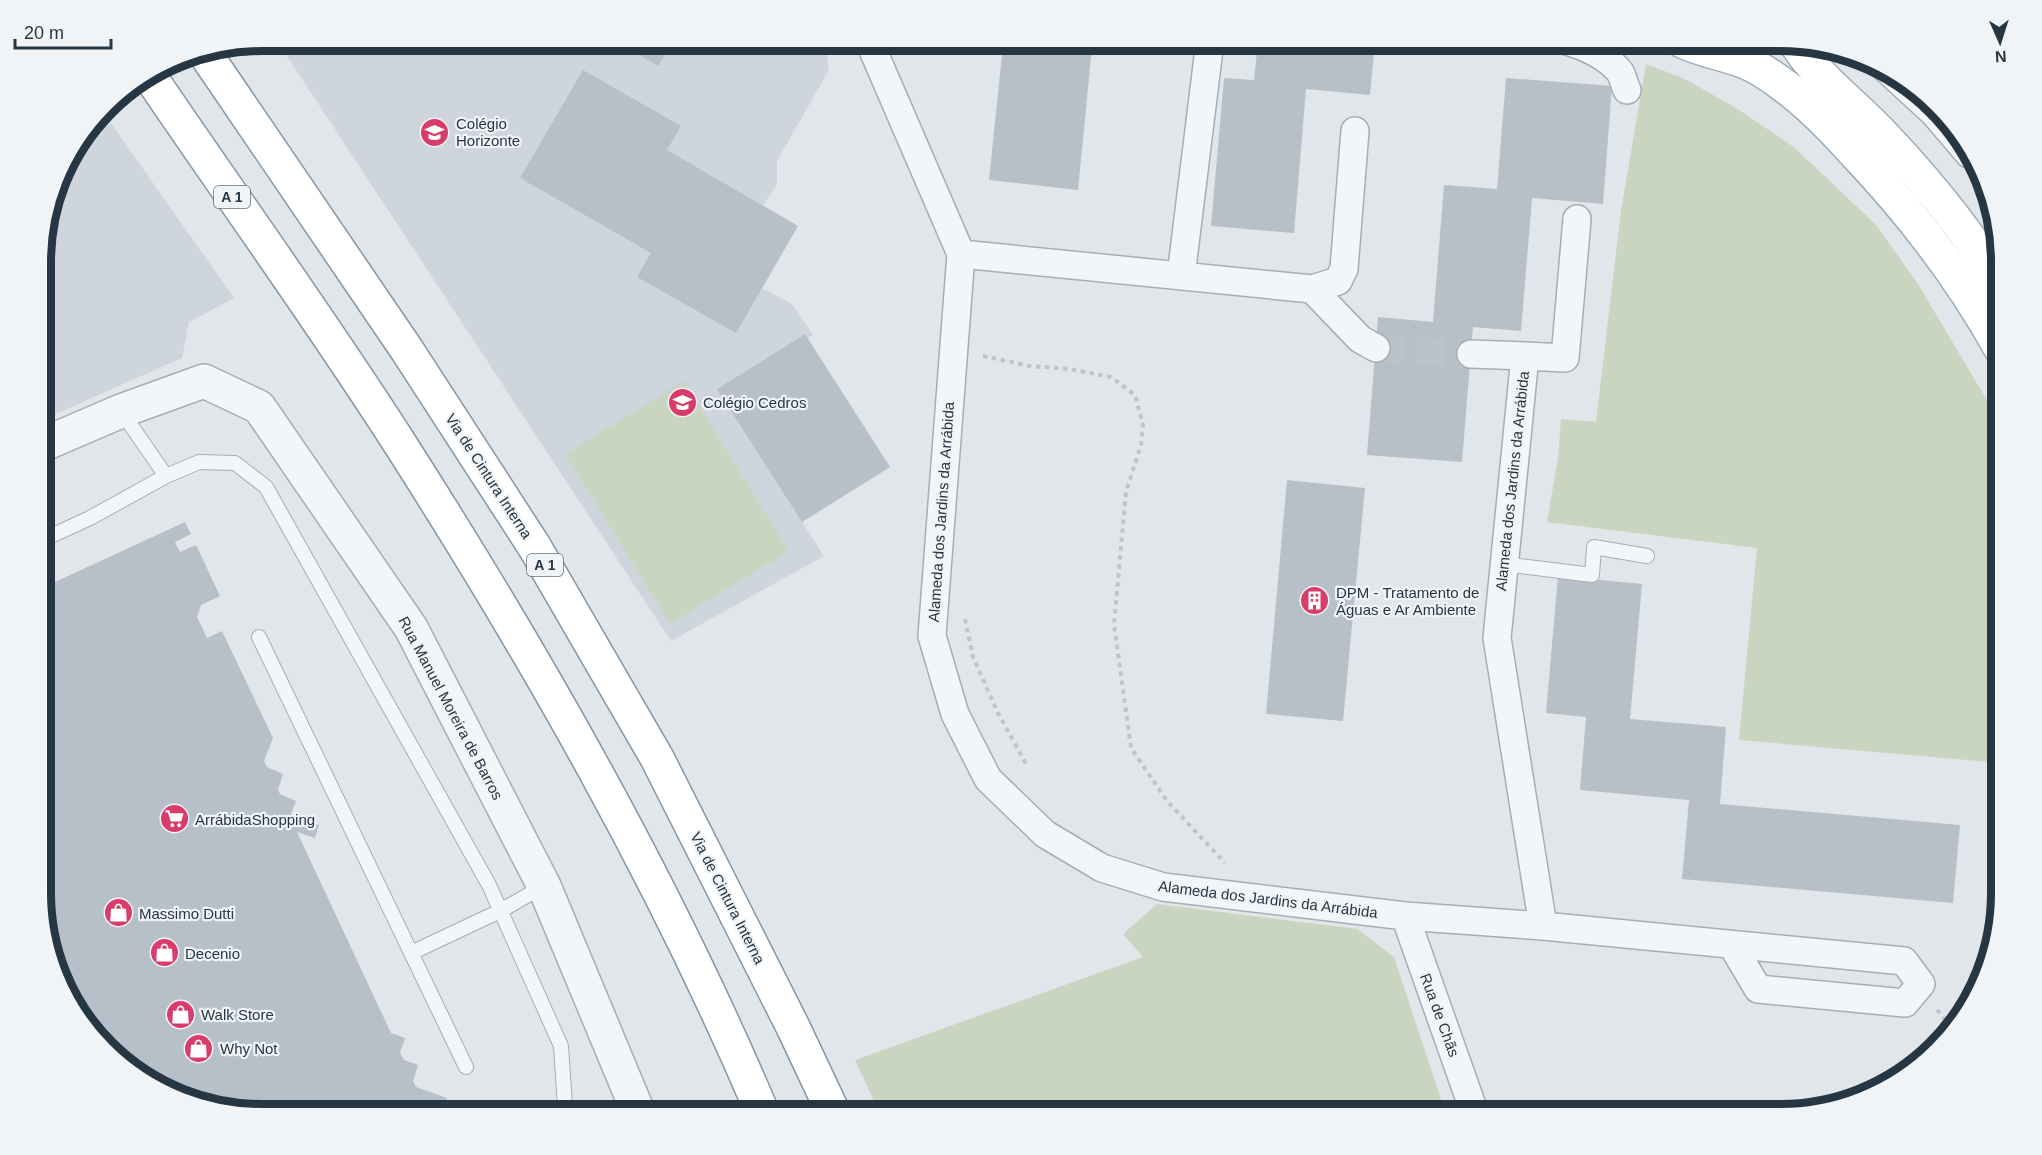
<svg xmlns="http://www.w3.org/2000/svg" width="2042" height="1155" viewBox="0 0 2042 1155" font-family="Helvetica,sans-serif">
  <rect width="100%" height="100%" fill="#e0e6ea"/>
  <path fill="#ced5dc" d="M277 41H818L827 56 829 70 777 161V184L763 206 798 226 762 288 792 304 813 335 807 338 890 467 802 522 824 556 671 641Z
    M103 112 234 298 189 322 182 358 42 420V233L63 164Z"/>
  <path fill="#c9d5c1" d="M1646 64 1685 79 1736 108 1794 147 1876 225 1918 284 1988 402 2001 431V763L1739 740 1757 548 1547 522 1558 458 1561 419 1596 422 1621 211Z
    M684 381 789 551 670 624 565 454Z
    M1157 904 1357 929 1394 957 1446 1114H880L855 1060 1143 957 1123 934Z"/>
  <path fill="#b7c0c8" d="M616 41H674L658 66Z
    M969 41H1066L1065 44 1092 47 1078 190 989 180 1003 45 968 42Z
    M1258 41H1375L1370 95 1306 89 1294 233 1211 226 1224 78 1254 80Z
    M583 70 681 126 667 150 798 226 736 333 637 277 651 253 520 178Z
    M1506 78 1612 86 1603 204 1532 198 1521 331 1473 327 1462 462 1367 455 1378 317 1433 322 1444 185 1497 189Z
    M805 334 890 467 802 522 717 389Z
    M1287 480 1365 488 1343 721 1266 714Z
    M185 522 191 534 175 542 180 552 196 545 220 596 201 605 197 617 207 638 222 631 273 738 264 761 267 767 283 774 278 790 280 794 296 801 291 814 319 825 315 838 297 832 391 1033 405 1038 400 1053 404 1060 418 1065 413 1081 416 1087 447 1098 441 1114H261L151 1085 78 1016 42 922V588Z
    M1558 576 1642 584 1630 719 1726 727 1720 804 1960 825 1953 903 1682 879 1689 800 1580 790 1586 717 1546 713Z"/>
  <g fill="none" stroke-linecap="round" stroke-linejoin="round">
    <path stroke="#bbc3c9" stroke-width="27" stroke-dasharray="27 14" stroke-linecap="butt" d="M1376 348 1471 354"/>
    <defs>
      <path id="service" d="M121 411 166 476
        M42 540 90 518 166 476 199 462 235 463 266 487 489 885 561 1046 565 1106 560 1114
        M1504 564 1592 575 1594 547 1647 556
        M259 637 466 1067
        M411 953 500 911 544 886"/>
      <path id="minor" d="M869 41 961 254 932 636 955 714 988 779 1045 834 1102 868 1163 887 1405 916 1543 926 1904 961 1921 984 1905 1003 1758 989 1732 945
        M1567 41C1585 46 1608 57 1620 72 1623 77 1624 84 1627 90
        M1885 68 1934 113 1969 154
        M961 254 1312 289 1338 281 1344 269 1355 131
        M1181 276 1210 41
        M1312 289 1360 339 1376 348
        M1471 354 1525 356
        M1405 916 1475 1114
        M1543 926 1497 638 1525 356 1565 358 1577 219"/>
      <path id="tertiary" d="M42 445 121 411 204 381 259 407 411 628 544 886 639 1114"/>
      <path id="primary" d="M1682 41C1706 53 1734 54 1758 68 1795 90 1826 121 1854 152 1911 212 1961 277 2001 349
        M1797 45C1819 79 1851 102 1879 131 1924 178 1967 230 2001 286"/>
      <path id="motorway" d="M204 52 407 350 534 546 657 758 793 1027 834 1114
        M149 75C233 199 321 320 402 447 538 660 664 881 763 1114"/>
    </defs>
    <use href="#service" stroke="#a5aeb5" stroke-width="16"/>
    <use href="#minor" stroke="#a5aeb5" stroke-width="30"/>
    <use href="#tertiary" stroke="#a5aeb5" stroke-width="36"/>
    <use href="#primary" stroke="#9facb7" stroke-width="36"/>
    <use href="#motorway" stroke="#8795a2" stroke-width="36"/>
    <path stroke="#bec4c9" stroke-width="4" stroke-dasharray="4.5 4.5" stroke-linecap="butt" d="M983 356 1030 366 1070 369 1111 377 1135 395 1143 425 1141 445 1126 492 1114 624 1131 748 1167 801 1225 863
      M965 619 973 657 997 711 1026 764
      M1937 1010 1953 1028"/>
    <use href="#service" stroke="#f3f6f8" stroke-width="14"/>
    <use href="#minor" stroke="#f3f6f8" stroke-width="27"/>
    <use href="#tertiary" stroke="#f3f6f8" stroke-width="33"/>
    <use href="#primary" stroke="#fff" stroke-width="33"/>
    <use href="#motorway" stroke="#fff" stroke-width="33"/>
  </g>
  <defs>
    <symbol id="school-disc" viewBox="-11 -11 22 22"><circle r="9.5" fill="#d83c6b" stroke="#f0f4f7"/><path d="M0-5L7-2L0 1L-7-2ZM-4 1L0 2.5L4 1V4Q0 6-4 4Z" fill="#fff"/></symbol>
    <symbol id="building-disc" viewBox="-11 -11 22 22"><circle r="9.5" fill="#d83c6b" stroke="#f0f4f7"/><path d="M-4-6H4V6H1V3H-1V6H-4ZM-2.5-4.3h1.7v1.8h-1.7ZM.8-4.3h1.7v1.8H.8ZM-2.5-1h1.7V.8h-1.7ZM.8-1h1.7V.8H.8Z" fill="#fff"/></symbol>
    <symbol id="supermarket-disc" viewBox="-11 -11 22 22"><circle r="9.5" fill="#d83c6b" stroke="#f0f4f7"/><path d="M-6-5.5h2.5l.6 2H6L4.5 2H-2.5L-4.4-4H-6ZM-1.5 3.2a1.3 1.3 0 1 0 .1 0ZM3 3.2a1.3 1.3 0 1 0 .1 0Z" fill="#fff"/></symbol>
    <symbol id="shop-disc" viewBox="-11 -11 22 22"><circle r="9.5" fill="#d83c6b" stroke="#f0f4f7"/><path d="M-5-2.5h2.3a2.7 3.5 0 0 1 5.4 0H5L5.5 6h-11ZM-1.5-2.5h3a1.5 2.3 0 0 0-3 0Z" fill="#fff"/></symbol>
  </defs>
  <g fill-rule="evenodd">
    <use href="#school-disc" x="418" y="116" width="33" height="33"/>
    <use href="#school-disc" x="666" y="386" width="33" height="33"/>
    <use href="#building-disc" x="1298" y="584" width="33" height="33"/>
    <use href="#supermarket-disc" x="158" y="802" width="33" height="33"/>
    <use href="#shop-disc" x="102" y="896" width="33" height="33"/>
    <use href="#shop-disc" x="148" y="936" width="33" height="33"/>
    <use href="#shop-disc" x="164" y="998" width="33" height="33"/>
    <use href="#shop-disc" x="182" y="1032" width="33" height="33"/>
  </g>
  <g text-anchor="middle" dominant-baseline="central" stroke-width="4.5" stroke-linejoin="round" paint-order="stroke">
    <g fill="#f0f4f7" stroke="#636f79" stroke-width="1.5">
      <rect x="214" y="186" width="36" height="22" rx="4.5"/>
      <rect x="527" y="554" width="36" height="22" rx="4.5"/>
    </g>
    <g font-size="14" font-weight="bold" fill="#273643">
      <text x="232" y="197">A 1</text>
      <text x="545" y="565">A 1</text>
    </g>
    <g font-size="15" fill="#273643" stroke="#f0f4f7" text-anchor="start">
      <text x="456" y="123">Colégio<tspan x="456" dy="17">Horizonte</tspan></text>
      <text x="703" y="402">Colégio Cedros</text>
      <text x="1336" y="592">DPM - Tratamento de<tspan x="1336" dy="17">Águas e Ar Ambiente</tspan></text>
      <text x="195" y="819">ArrábidaShopping</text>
      <text x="139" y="913">Massimo Dutti</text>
      <text x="185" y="953">Decenio</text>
      <text x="201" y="1014">Walk Store</text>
      <text x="220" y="1048">Why Not</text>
    </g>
    <g font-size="15" fill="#273643" stroke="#f0f4f7">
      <text transform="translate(489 476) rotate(57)">Via de Cintura Interna</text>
      <text transform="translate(1512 481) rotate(-84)">Alameda dos Jardins da Arrábida</text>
      <text transform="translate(941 512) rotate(-86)">Alameda dos Jardins da Arrábida</text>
      <text transform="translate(451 708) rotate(62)">Rua Manuel Moreira de Barros</text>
      <text transform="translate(728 898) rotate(63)">Via de Cintura Interna</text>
      <text transform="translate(1268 899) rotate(7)">Alameda dos Jardins da Arrábida</text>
      <text transform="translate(1440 1015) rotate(70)">Rua de Chãs</text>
    </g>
  </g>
  <path d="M0 0H2042V1155H0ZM262 51H1780A211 211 0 0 1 1991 262V893A211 211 0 0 1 1780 1104H262A211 211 0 0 1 51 893V262A211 211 0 0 1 262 51Z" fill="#f0f4f7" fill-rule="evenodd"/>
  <path fill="none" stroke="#273643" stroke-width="8" d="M262 51H1780A211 211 0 0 1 1991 262V893A211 211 0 0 1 1780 1104H262A211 211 0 0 1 51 893V262A211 211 0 0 1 262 51Z"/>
  <g transform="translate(2000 42) rotate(177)" stroke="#f0f4f7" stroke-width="4.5" paint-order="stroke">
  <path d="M0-4.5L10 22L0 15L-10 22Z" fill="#273643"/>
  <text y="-9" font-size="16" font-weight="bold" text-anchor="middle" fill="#273643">N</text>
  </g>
  <path d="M15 39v9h96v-9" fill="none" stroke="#273643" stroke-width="3"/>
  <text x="24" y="39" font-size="18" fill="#273643" stroke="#f0f4f7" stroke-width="4.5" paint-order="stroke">20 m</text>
</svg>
